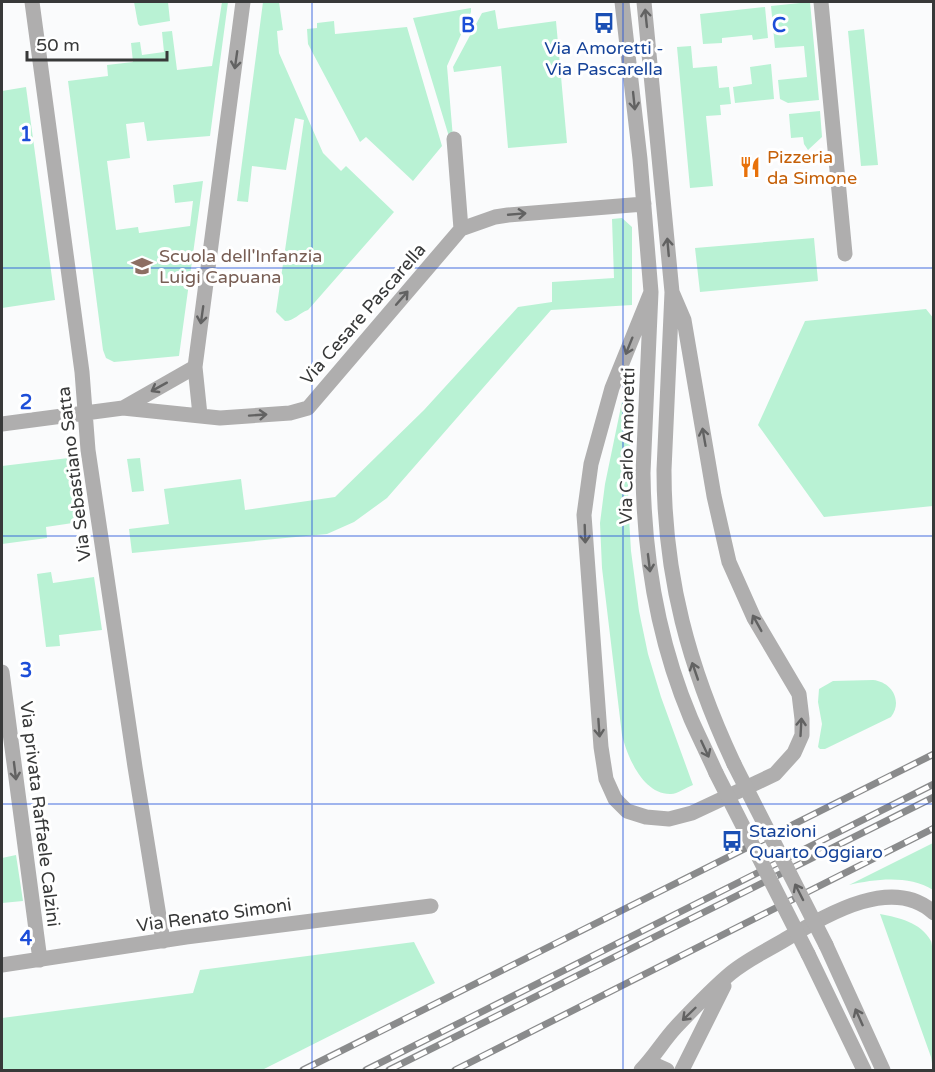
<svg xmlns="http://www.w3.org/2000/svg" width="935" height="1072" viewBox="0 0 935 1072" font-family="'Varela Round',sans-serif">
  <rect width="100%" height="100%" fill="#fafbfc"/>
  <path fill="#b9f2d4" d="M134 2H168L170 21 140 26 138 24Z
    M222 2H228L210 136 147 141 144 122 126 124 130 158 107 161 116 230 138 227 139 233 190 226 193 201 175 203 173 185 203 181 179 356 114 362 106 358 103 350 68 81 108 76 107 65 133 62 131 43 140 42 142 55 164 52 162 32 172 31 177 70 212 66Z
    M263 2H279L283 30 277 31 279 53 323 153 341 171 346 166 394 212 308 310C299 313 294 321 285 321L276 312 304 120 295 118 286 170 252 166 248 202 237 201Z
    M810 2 819 100 788 103 780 99 778 80 807 77 804 46 775 48 771 6Z
    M765 7 768 38 753 40 752 35 722 38V43L703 44 700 14Z
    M471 8V12L447 66 453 138 450 140 413 18Z
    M495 10 498 29 556 21 567 143 508 148 501 66 454 72 453 67 482 13Z
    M334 21 335 34 407 27 442 146 413 181 366 137 360 142 308 44 307 29 317 28V23Z
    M864 29 878 165 861 166 848 31Z
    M691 46 693 68 717 66 719 88 729 87 731 104 720 105 721 115 706 116 713 186 690 188 677 47Z
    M771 64 774 99 735 103 733 87 752 84 750 67Z
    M26 87 55 300 2 308V91Z
    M820 111 822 137 808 150 804 144 803 137 791 138 789 114Z
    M622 218 632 227V305L551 310 387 498 354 522 327 534 132 553 129 529 169 524 164 489 241 479 245 510 335 497 424 410 518 307 552 302V282L614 278 612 219Z
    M814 238 818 281 700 292 695 248Z
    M926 309 934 319 933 506 824 517 758 425 805 321Z
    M623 397H632L628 501 631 551 639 611 648 654 661 697 693 785C687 787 677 794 671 794 643 795 627 756 622 735L602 568 600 523 605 484Z
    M77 457 86 521 46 527 47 538 2 544V466Z
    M140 458 144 491 132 492 127 459Z
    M51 572 53 583 94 577 102 630 59 635 60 646 46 647 37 574Z
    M873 680C892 682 903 701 891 717L825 749H820L818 747 822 724 818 702 819 689 833 681Z
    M933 843V890C909 875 876 879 849 885Z
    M16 855 23 901 2 903V858Z
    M880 914C900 918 920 922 931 941 935 951 934 1051 933 1070L931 1057Z
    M414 942 435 983 262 1070H2V1018L193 993 200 970Z"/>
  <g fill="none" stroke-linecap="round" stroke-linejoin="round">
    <path stroke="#afaeae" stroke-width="15" d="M32 2 82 372 88 450 135 767 163 941
      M622 2 640 159 651 292 643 473C644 557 658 641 691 719 699 737 708 755 716 773
      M644 2 672 292 664 470C664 577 689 668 734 764
      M821 2 845 254
      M454 139 461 229
      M651 292 612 388 591 464 584 515 601 747 606 779 615 799 627 811 646 817 669 819 692 813 775 774 794 753 802 735V719L799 694 754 618 729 562 714 496 684 320 672 292
      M123 408 195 367
      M200 415 195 367 243 2
      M2 424 123 408 220 418 290 413 308 408 461 229 495 217 508 215 644 204
      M2 672 40 960
      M826 945 883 1070
      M808 954 864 1070
      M2 965 186 937 431 906
      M649 1062 667 1070
      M641 1070C654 1057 663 1041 676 1027 692 1010 713 988 731 973 748 959 768 950 786 939 825 916 892 874 934 913
      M682 1070 724 986"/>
    <defs>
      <path id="rail" d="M303 1070 934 754
        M366 1070 934 784
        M389 1070 934 797
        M455 1070 934 828"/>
    </defs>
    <use href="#rail" stroke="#8a8b8c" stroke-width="7"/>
    <use href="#rail" stroke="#fff" stroke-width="4.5" stroke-dasharray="14" stroke-linecap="butt"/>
    <path stroke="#afaeae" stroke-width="15" d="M734 764 826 945
      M716 773 808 954"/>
  </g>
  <defs><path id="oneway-shaft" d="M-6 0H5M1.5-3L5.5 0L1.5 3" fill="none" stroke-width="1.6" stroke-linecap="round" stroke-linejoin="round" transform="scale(1.5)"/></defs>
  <g stroke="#626262">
    <use href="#oneway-shaft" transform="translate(646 18) rotate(-96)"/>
    <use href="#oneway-shaft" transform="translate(236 60) rotate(98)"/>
    <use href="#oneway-shaft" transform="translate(634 101) rotate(84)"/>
    <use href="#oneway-shaft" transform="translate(517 214) rotate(-5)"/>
    <use href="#oneway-shaft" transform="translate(668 247) rotate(-95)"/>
    <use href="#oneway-shaft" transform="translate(402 298) rotate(-49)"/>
    <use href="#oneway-shaft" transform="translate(202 315) rotate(98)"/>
    <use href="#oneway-shaft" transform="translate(629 346) rotate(112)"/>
    <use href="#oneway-shaft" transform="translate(159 387) rotate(151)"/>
    <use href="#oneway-shaft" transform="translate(258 415) rotate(-4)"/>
    <use href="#oneway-shaft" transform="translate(704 437) rotate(-100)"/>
    <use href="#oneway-shaft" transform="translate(585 534) rotate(88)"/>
    <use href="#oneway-shaft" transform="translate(649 563) rotate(83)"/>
    <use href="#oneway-shaft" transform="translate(757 623) rotate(-119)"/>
    <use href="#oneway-shaft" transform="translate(695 671) rotate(-109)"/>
    <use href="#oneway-shaft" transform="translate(801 727) rotate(-87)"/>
    <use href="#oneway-shaft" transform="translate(599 728) rotate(86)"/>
    <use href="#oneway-shaft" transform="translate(705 749) rotate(65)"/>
    <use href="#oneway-shaft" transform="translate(15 771) rotate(83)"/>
    <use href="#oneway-shaft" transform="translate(799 892) rotate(-117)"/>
    <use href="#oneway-shaft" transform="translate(689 1014) rotate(136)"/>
    <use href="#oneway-shaft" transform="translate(859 1017) rotate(-114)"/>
  </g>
  <path fill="none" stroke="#1d4ed8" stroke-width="1.5" stroke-opacity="0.55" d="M312 2V1070M623 2V1070M2 268H934M2 536H934M2 804H934"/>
  <defs>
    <symbol id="bus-bare" viewBox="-9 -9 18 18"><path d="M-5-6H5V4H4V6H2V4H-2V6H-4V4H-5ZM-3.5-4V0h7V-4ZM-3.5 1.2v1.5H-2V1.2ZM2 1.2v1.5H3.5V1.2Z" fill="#1a4fb4" stroke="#fff" stroke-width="2.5" paint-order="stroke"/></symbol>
    <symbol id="restaurant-bare" viewBox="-9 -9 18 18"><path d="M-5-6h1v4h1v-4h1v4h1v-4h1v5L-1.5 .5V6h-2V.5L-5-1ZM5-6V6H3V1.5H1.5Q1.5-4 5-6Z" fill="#e8710a" stroke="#fff" stroke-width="2.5" paint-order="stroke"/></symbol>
    <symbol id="school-bare" viewBox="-9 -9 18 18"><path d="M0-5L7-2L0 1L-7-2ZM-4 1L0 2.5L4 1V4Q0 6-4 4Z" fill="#8d6e63" stroke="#fff" stroke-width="2.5" paint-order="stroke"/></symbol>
  </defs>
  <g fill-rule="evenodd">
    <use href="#bus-bare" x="589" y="8" width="30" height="30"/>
    <use href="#restaurant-bare" x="735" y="152" width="30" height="30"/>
    <use href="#school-bare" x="127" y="251" width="30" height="30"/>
    <use href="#bus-bare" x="717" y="826" width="30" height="30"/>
  </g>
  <g text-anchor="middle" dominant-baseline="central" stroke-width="6" stroke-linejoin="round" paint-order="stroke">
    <g font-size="18" fill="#164399" stroke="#fff">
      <text x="604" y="48">Via Amoretti -<tspan x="604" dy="21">Via Pascarella</tspan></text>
      <text x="749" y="831" text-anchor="start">Stazioni<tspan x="749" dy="21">Quarto Oggiaro</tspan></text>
    </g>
    <g font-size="18" fill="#c56008" stroke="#fff" text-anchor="start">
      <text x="767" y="157">Pizzeria<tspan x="767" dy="21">da Simone</tspan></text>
    </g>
    <g font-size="18" fill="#785e54" stroke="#fff" text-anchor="start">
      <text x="159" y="256">Scuola dell'Infanzia<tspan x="159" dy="21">Luigi Capuana</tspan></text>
    </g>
    <g font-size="18" fill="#383939" stroke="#fff">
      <text transform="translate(363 314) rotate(-49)">Via Cesare Pascarella</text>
      <text transform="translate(627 446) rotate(-89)">Via Carlo Amoretti</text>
      <text transform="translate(74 474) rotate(-97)">Via Sebastiano Satta</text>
      <text transform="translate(40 814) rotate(83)">Via privata Raffaele Calzini</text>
      <text transform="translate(214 915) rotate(-8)">Via Renato Simoni</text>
    </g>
  </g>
  <g font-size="20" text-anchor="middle" font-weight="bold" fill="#1d4ed8" stroke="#fff" stroke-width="6" stroke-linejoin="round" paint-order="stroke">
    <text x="468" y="32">B</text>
    <text x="779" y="32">C</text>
    <text x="26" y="141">1</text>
    <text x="26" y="409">2</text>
    <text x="26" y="677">3</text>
    <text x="26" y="945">4</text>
  </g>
  <rect width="935" height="1072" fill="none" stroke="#383939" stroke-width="6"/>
  <path d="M27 51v9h140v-9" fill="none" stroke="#383939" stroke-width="3"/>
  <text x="36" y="51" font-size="18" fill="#383939" stroke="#ffffff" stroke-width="4.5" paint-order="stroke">50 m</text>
</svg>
